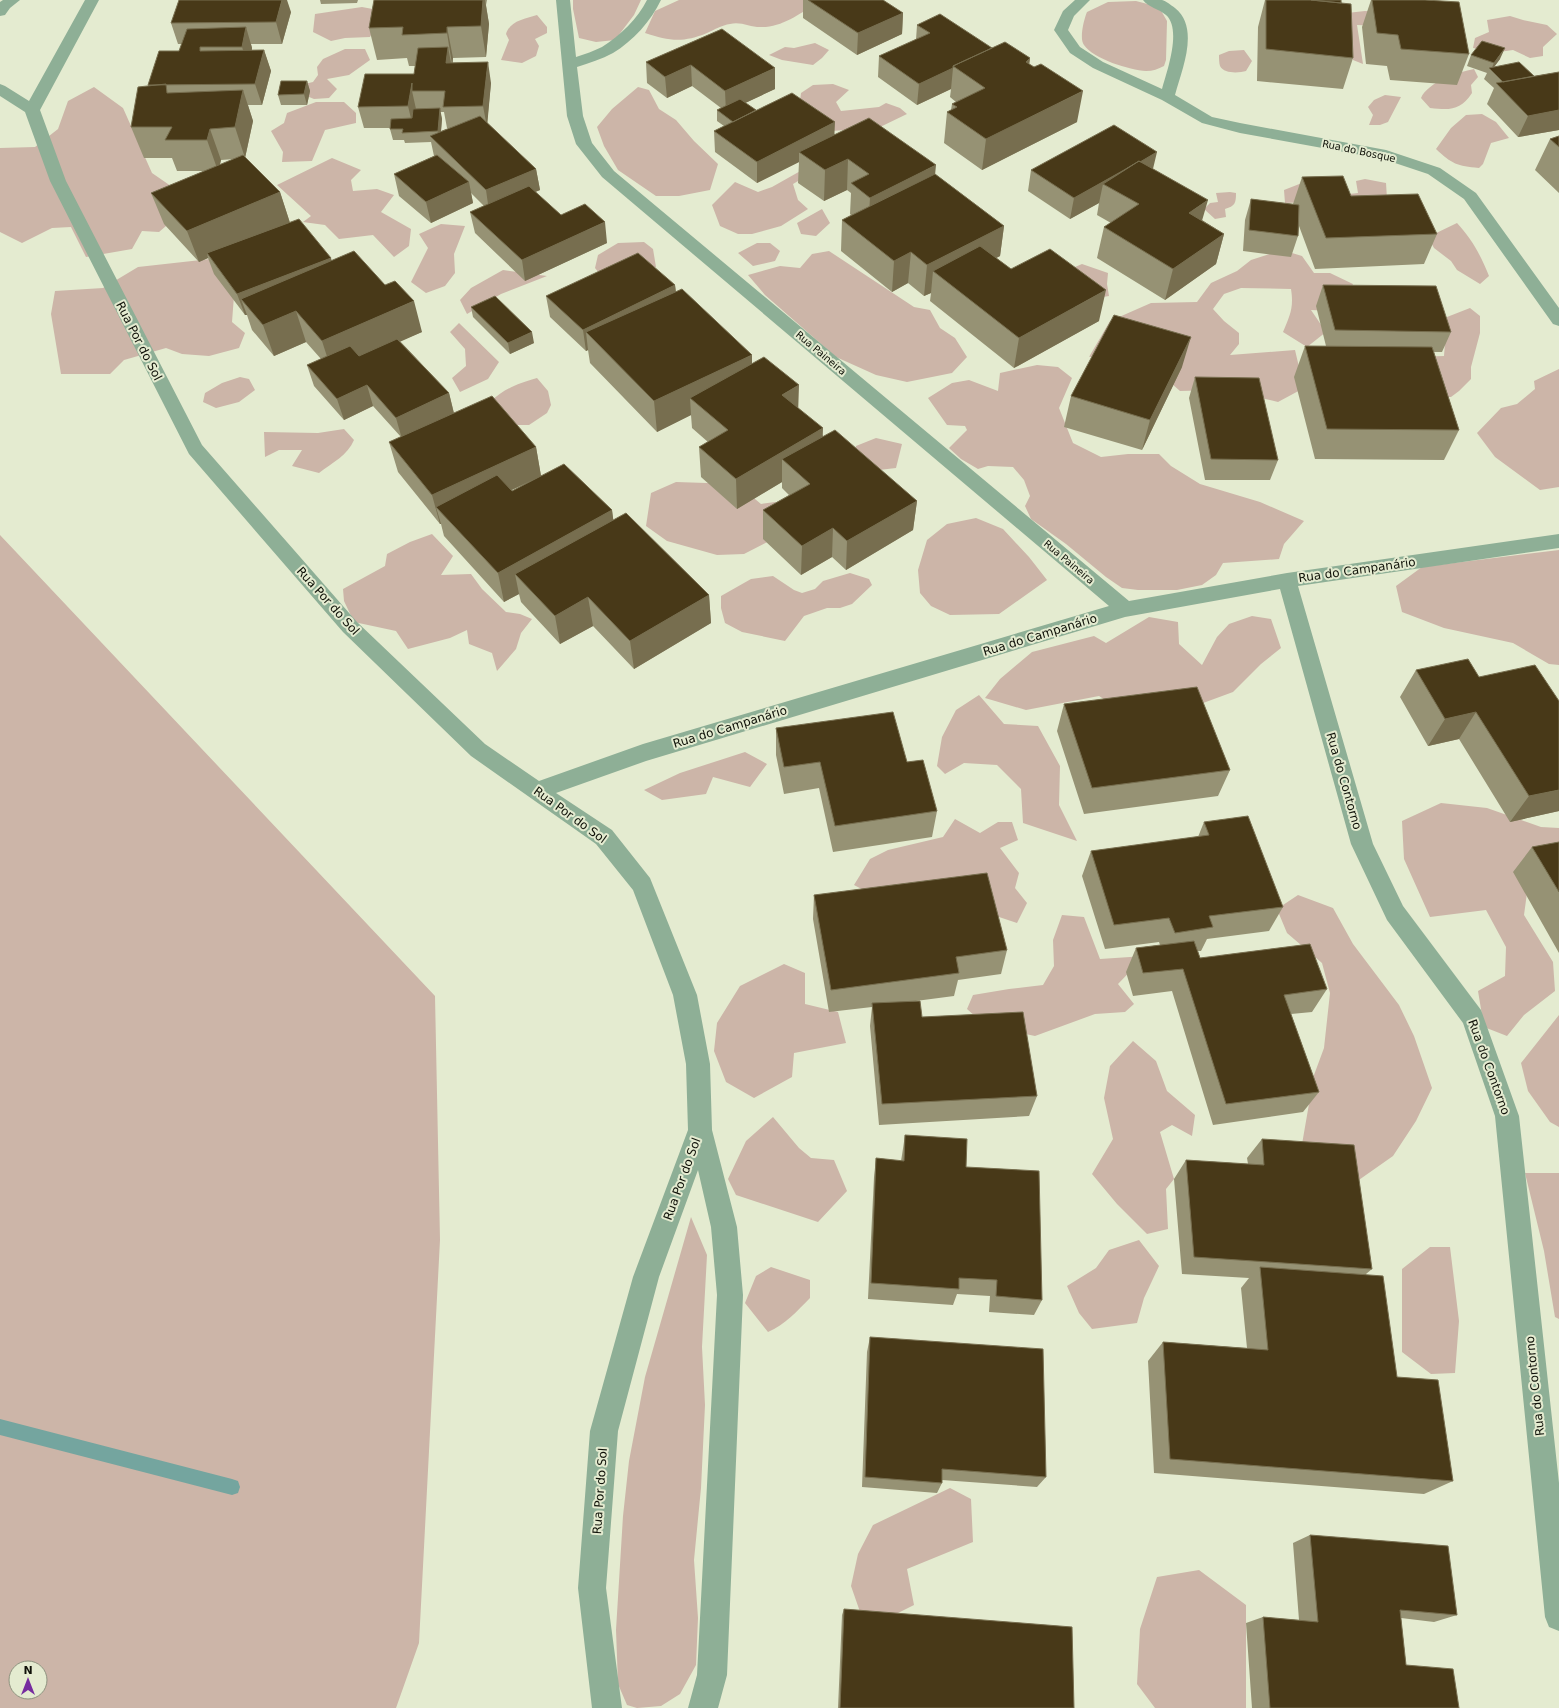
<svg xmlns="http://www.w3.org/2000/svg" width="1559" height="1708" viewBox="0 0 1559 1708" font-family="'DejaVu Sans',sans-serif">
  <rect width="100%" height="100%" fill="#e4ebd0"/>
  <path fill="#ccb5a8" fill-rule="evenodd" d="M573 0H641L634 15 615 40 596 42 579 38 573 9Z
    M679 0H816V4C799 14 781 28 760 27 750 27 740 21 730 24 722 25 714 30 707 33 683 43 669 41 645 33L655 11Z
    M1136 1 1159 7 1167 21 1166 60 1164 66C1158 69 1153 71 1146 71 1130 70 1093 59 1084 45 1079 39 1084 19 1087 12L1108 2Z
    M362 7 378 10V21L370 37 345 38 331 41 313 32 315 14Z
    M1365 11 1401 13 1408 27 1357 25 1363 64 1353 60V50L1348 42 1347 13Z
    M537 15 547 27V33L535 39 539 46 536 56 522 63 501 60 509 40 506 34C510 21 524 19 537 15Z
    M1510 16 1523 20 1547 25 1557 34 1543 47V56L1530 58 1513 50 1499 52 1473 48 1475 38 1489 32 1487 20Z
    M815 43 829 50 822 58 813 65 782 60 769 55 785 47 794 48Z
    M345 49H365L370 60 349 75 327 79 337 89 329 98 314 99 287 88 313 82 318 75 317 67 323 59Z
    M1244 50 1252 61 1246 71C1239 73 1224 74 1220 66 1219 63 1219 58 1219 55L1229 51Z
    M1474 69 1478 77 1471 85 1472 93C1460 111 1450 110 1430 108L1421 98C1428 82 1458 72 1474 69Z
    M833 84 849 90 836 102 841 111 879 107 886 103 900 108 907 114 878 128 831 131 800 101 801 93 813 85Z
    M94 87 123 108 152 173 194 202 159 232 142 231 132 249 86 257 71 227 52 228 22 243 0 232V148L35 147 58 129 68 101Z
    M638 87 649 90 659 109 676 120 694 141 718 164 710 190 679 196H656L618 170 604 146 597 127 612 109Z
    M1385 95 1401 97 1388 122 1380 125H1369L1373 115 1368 107 1374 100Z
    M316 102H344L356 113V123L325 130 312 161 282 162 283 152 271 131 284 123 287 113Z
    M1482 114 1496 122 1509 138 1491 143 1483 164 1479 168C1457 166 1452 164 1436 149L1451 128 1466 115Z
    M843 147 851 150 793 184 798 200 808 209 781 226 752 234H738L720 226 712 205 735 182 758 192 772 187Z
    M332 158 361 170 351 180 353 191 377 189 394 195 381 212 411 229 409 246 394 257 373 235 339 239 325 225 303 222 311 216 277 185Z
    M1365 179 1386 183 1387 199 1285 203 1284 190 1307 181 1332 196 1358 193 1356 181Z
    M1230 192 1236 193C1236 203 1235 206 1225 209L1226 217 1215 219 1204 209 1210 203 1218 202 1216 193Z
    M822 209 830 223 816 236 801 234 797 223Z
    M1457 223C1472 239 1481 256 1489 276L1480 284 1457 270 1451 261 1434 248 1428 237Z
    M441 224 465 226 454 254 455 273 445 286 426 293 411 282 428 248 419 234Z
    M644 242 653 249 656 267 604 279 595 268 598 255 618 243Z
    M757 243H770L780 251 775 261 753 266 738 253Z
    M1282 250 1302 256 1314 273H1330L1353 284 1346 297 1333 311 1311 310 1326 332 1307 347 1283 332C1290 315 1294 308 1291 289L1241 288 1224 294 1213 309 1224 321 1239 333V344L1230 355 1295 350 1304 388 1278 402 1240 393 1218 390 1180 391 1154 368 1157 350 1089 357 1110 321 1151 303 1197 302 1211 283 1237 271 1251 260Z
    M829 251 914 307 930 310 940 328 955 338 967 357 952 373 907 382 876 375 836 357 765 295 748 275 780 266 800 268 812 254Z
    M237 256 232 322 245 333 239 348 209 356 182 354 166 348 124 360 110 374H61L51 314 55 291 103 288 138 267Z
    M1082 264 1108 273 1107 284 1109 296 1097 298 1068 270Z
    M503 270 547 276 501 294 467 314 460 300 471 288Z
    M1470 308 1480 316V333L1471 367V379L1459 391 1451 397H1393L1349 359 1444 356 1447 317Z
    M459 323 499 362 488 379 460 392 452 378 466 366 465 349 450 332Z
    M1037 365 1058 367 1072 378 1059 408 1073 443 1101 457 1128 454H1159L1171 466 1200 484 1260 502 1304 521 1284 544 1279 559 1223 563 1216 575 1202 585 1177 590H1138L1122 588 1106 577 1066 544 1031 519 1025 506 1030 496 1024 480 1013 467 988 466 978 469 961 459 949 448 967 430 965 426 947 425 928 398 952 383 969 380 998 391 1000 373Z
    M1559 369V487L1540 490 1495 457 1477 433 1501 408 1517 404 1535 389 1534 381Z
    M240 377 249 379 255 390 239 402 216 408 203 402 205 393 222 383Z
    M537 378 548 391 551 405 547 413 529 425H512L489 403C505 388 517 384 537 378Z
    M344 429 354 440C348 455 332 463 319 473L292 466 302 450H279L265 457 264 432 318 433Z
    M876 438 902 444 896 468 879 470 855 459 856 446Z
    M676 482 737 484 761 504 775 502 785 513 783 534 744 554 717 555 667 541 646 526 651 493Z
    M976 518 1003 529 1029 557 1047 580 999 614 950 615 931 606 920 593 918 570 927 540 947 524Z
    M432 534 453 556 441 575 471 574 482 589 506 612 520 614 532 619 521 633 516 649 497 671 492 653 469 644 467 630 450 638 408 649 396 631 354 622 344 601 343 589 385 566 387 554 410 542Z
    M0 535 435 996 440 1240 419 1643 396 1708H0ZM16 1668H40V1692H16Z
    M1559 550V665L1549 664 1513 643 1444 628 1402 612 1396 586 1422 567Z
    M850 573 869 579 872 585 852 604 840 608H827L804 616 785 641 742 632 725 623 721 608V596L751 579 773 576 794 590 802 593 815 589 823 581Z
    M1252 616 1271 619 1281 648 1261 664 1233 692 1195 706 1119 709 1099 696 1026 710 985 698 1000 679 1032 652 1094 636 1106 643 1149 617 1178 622 1179 644 1202 665 1217 637 1229 624Z
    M979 695 1004 724 1038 726 1060 766 1059 805 1077 841 1023 823 1021 789 997 765 964 763 945 774 937 766 942 737 956 710Z
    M745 752 767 764 750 787 713 777 706 794 662 800 644 790 680 773Z
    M1441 803 1487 808 1541 827 1559 828V850L1532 856 1524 915 1553 962 1555 991 1524 1015 1507 1036 1484 1027 1478 991 1505 976 1506 947 1486 910 1430 917 1404 859 1402 821Z
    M955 819 980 833 998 822H1012L1018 840 1000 848 1019 873 1015 888 1027 903 1017 923 993 915 875 896 854 885 870 859 888 850 943 837Z
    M1298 895 1333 908 1353 944 1399 1005 1414 1036 1432 1088 1416 1121 1393 1156 1356 1182 1301 1150 1314 1075 1324 1048 1330 993 1322 963 1287 933 1277 909Z
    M1062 915 1084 917 1100 959 1145 956 1118 984 1134 1004 1125 1012 1095 1014 1035 1036 986 1026 967 1009 973 995 1009 989 1043 985 1054 966 1053 940Z
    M784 964 805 973V1004L838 1012 846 1043 794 1053 792 1077 754 1098 726 1082 714 1051 717 1023 740 986Z
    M1559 1015V1127L1550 1122 1528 1091 1521 1063Z
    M1133 1041 1156 1061 1167 1091 1195 1115 1192 1136 1172 1125 1160 1132 1174 1179 1166 1189 1168 1229 1147 1234 1117 1204 1092 1174 1113 1139 1104 1098 1110 1066Z
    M773 1117 799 1148 811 1158 834 1160 847 1191 818 1222 736 1195 728 1179 746 1141Z
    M1525 1173H1559V1319L1555 1317 1544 1251Z
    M691 1217 707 1255 702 1347 705 1405 701 1488 694 1560 698 1618 696 1665 680 1694 661 1706 637 1708 627 1705 618 1684 616 1630 623 1516 629 1461 645 1377Z
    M1139 1240 1159 1266 1144 1298 1137 1323 1092 1329 1079 1313 1067 1286 1096 1268 1109 1250Z
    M1430 1247H1450L1459 1321 1455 1373 1431 1374 1402 1352V1269Z
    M771 1267 810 1280V1298C797 1311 785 1325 768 1332L745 1303 756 1276Z
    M950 1488 971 1499 973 1542 907 1569 914 1605 866 1629 851 1586 858 1554 873 1525Z
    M1199 1570 1246 1605V1708H1155L1137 1684 1140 1629 1157 1577Z"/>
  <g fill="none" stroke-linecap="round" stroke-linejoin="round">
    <path fill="#74a59f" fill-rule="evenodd" d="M0 1419 232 1479 238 1481 240 1487 238 1493 232 1495 0 1435Z"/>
    <path fill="#8eaf96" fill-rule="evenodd" d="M3 0H20L10 8 5 15 0 16V2Z
      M85 0H99L40 110 66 181 202 445 357 622 485 744 539 781 643 744 1109 606 602 177 576 144 567 116 556 0H570L576 57C585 54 594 51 602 47 620 36 638 18 647 0H661C651 21 633 41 613 53 602 59 589 63 577 67L583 116 592 143 614 171 1129 601 1287 573 1559 534V548L1298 586 1373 844 1403 906 1481 1010 1519 1116 1559 1483V1631L1549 1627 1545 1617 1495 1116 1463 1023 1387 920 1351 844 1280 589 1125 617 646 761 556 793 612 830 650 878 697 995 710 1064 712 1130 737 1227 743 1295 727 1675 718 1708H688L697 1675 717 1295 711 1227 698 1170 659 1277 618 1431 606 1588 622 1708H592L578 1588 590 1431 633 1277 688 1130 686 1064 673 995 633 890 596 844 471 756 343 632 189 454 50 181 25 112 0 96V84L5 86 29 101Z
      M1075 0H1090L1074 16 1068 30 1080 47 1103 62 1162 89C1167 71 1182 29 1166 15 1159 9 1148 7 1143 0 1149 0 1156 0 1162 0 1166 1 1171 5 1175 8 1200 28 1182 69 1175 95L1212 117 1240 123 1386 150 1440 168 1476 193 1559 308V326L1553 324 1464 199 1428 174 1383 159 1240 133 1202 123 1162 100 1093 68 1070 53 1054 30 1063 11Z"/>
  </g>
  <path fill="#969274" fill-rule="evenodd" d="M320 0H358L357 3 321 4Z
    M374 0H487L486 5 489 24 486 57 453 58V63L491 83 487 123 536 169 540 190 535 192 561 215 607 243 525 281 475 233 470 212 484 206 471 193 473 203 431 223 399 196 394 174 434 156 431 142 405 143 404 140H393L390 129V128H364L358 107 414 74 415 66H409L407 58 377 60 369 28ZM440 112H444L447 128H449L441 131 442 119Z
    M803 0H884V1L903 13 902 34 857 55 803 18Z
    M1265 0H1341L1353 58 1343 89 1257 81 1258 27Z
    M1371 0H1425L1469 54 1457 85 1390 80 1387 66 1366 64 1362 27Z
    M291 12 282 44H251L252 48V50H264L271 71 262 105H248L253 121 245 158 280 192 290 223 331 258V261L422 332 400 341 449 393 454 413 536 447 541 476 612 510 613 520 709 595 711 623 634 669 593 626 560 644 521 602 519 594 504 602 444 536 441 524H440L398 472 389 442 401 437 373 406 344 420 314 386 307 365 321 359 306 342 274 356 252 330 247 315H245L214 274 208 258 199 262 164 224 151 193 204 171H177L172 158H144L131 127 148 86V85L179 51 182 44H178L171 23ZM235 159 220 165 221 160ZM535 480 512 491V490Z
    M917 25 992 48 1030 58 1029 64 1077 122 982 170 944 143 947 112 951 110 952 104 956 102 950 97 951 89 917 105 878 77 879 56 916 40Z
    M722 29 775 89 745 103 756 110 835 134 935 174 1004 226 1000 256 996 258 1011 269 1099 321 1014 368 930 301 931 293 924 296 908 283 892 292 841 251 842 220 851 215 850 214 851 193 847 190 824 201 798 183 799 162 757 183 715 152 714 131 724 126 717 121V110L721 108 692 86 667 98 647 83 646 62Z
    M1471 55 1500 59 1494 67 1534 76 1559 72V130L1518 137 1487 104 1494 88 1484 79 1487 73 1467 66Z
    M307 81 310 91 307 105H281L278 95Z
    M1559 136V193L1535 170 1550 139Z
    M1153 169 1202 220 1224 234 1216 264 1165 300 1097 258 1104 227 1111 223 1097 215 1099 203 1070 219 1028 191 1031 170Z
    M1302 177 1351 196 1437 234 1424 264 1315 269 1299 226 1298 236 1291 257 1243 251 1245 220 1251 199 1293 204Z
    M675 285 676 291 798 408 823 436 917 501 913 530 846 570 832 557 801 575 763 539V510L789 495 782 488V482L737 509 701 477 699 447 708 442 692 428 691 415 657 432 590 363 588 350 586 351 550 317 546 296Z
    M1323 285 1451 332 1442 352H1434L1459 430 1444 460 1315 459 1294 377 1305 346H1326L1316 306Z
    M471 307 534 343 510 354 473 317Z
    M1182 367 1142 450 1064 427 1071 396Z
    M1195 377 1278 460 1270 480H1205L1189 398Z
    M1416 670 1479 677 1559 811 1510 822 1459 739 1428 746 1400 697Z
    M1064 704 1230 770 1218 796 1084 814 1057 731Z
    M776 728 907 762 937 811 932 837 833 852 819 788 784 794 776 755Z
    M1204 822 1283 907 1269 931 1207 939 1201 951H1198L1200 958 1327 989 1312 1012 1291 1014 1319 1092 1303 1112 1213 1125 1172 991 1133 996 1126 972 1136 948 1160 945 1159 942 1105 949 1082 876 1091 851 1198 837Z
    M1559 842V953L1513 872 1532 847Z
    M814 895 1007 950 1001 974 958 980 954 996 908 1002 922 1017 1037 1096 1029 1116 879 1125 870 1026 872 1007 829 1012 813 919Z
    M905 1135 966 1167 1042 1300 1034 1315 989 1312 990 1296 957 1294 953 1305 868 1299 874 1177 876 1158 901 1161 902 1155Z
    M1262 1139 1372 1269 1366 1274 1397 1377 1453 1481 1424 1494 1154 1473 1148 1361 1163 1342 1247 1348 1241 1288 1249 1278 1182 1274 1174 1179 1186 1160 1248 1164 1247 1158Z
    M870 1337 1046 1477 1037 1487 942 1480V1483L937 1493 862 1487 867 1352Z
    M1310 1535 1457 1615 1434 1622 1401 1618 1406 1665 1459 1708H1252L1246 1623 1263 1617 1299 1620 1293 1543Z
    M844 1609 1074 1708H838L842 1615Z"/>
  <path fill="#776e4f" d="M282 0H287L291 12 282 44 276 22Z
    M483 0H485L489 24 486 57 481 26Z
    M903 13 902 34 857 55 858 33Z
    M246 27 252 48 249 68 242 47Z
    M447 27 453 58 452 64 447 33Z
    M448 47 452 68 446 63Z
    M1505 48 1500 59 1491 71V70L1494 63Z
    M264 50 271 71 262 105 255 84Z
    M1030 58 1026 89V62Z
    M488 62 491 83 487 127 483 106Z
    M691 65 692 86 667 98 665 77Z
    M775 68V89L726 112 725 91Z
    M953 68 951 89 917 105 919 84Z
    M307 81 310 91 307 105 304 94Z
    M412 83V91L416 109 413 127 408 106Z
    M243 90 253 121 245 158 235 127Z
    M1083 91 1077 122 982 170 986 139Z
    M440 108 442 119 440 142 438 131Z
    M1559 110V130L1518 137 1528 116Z
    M835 122 834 143 799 152V162L757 183V162Z
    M210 129 221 160 218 171 207 140Z
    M1157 152 1152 173 1103 184 1099 203 1070 219 1074 198Z
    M848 159 847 190 824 201 825 170Z
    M936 165 933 196 868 229 870 198Z
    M536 169 540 190 489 211 486 190Z
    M469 182 473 203 431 223 426 202Z
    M280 192 290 223 207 253 208 258 199 262 187 231Z
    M1208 200 1199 231 1189 213Z
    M605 222 607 243 525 281 522 260Z
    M1004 226 1000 256 949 283 933 271 931 293 924 296 927 265Z
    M1224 234 1216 264 1165 300 1173 269Z
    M911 252 908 283 892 292 894 261Z
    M331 258 337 279 241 299 247 315H245L237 294Z
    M675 285 677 306 586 332 588 350 586 351 583 330Z
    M1106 290 1099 321 1014 368 1019 338Z
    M414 301 422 332 332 372 322 341Z
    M296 311 306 342 274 356 263 325Z
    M532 332 534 343 510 354 508 343Z
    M1191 337 1182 367 1142 450 1150 420Z
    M752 355V385L690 398 691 415 657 432 654 401Z
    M367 385 373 406 344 420 337 399Z
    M799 385 798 415 782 395Z
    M449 393 454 414 402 439 396 418Z
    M823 428 822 458 782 459V482L737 509 736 479Z
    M536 447 541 476 448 520 436 507 441 524H440L432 495Z
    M917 501 913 530 846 570 847 541Z
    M612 510 616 540 515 574 519 594 504 602 498 573Z
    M833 528 832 557 801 575 802 546Z
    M709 595 711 623 634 669 630 641Z
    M588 597 593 626 560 644 555 616Z
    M1476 712 1459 739 1428 746 1445 719Z
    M1559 790V811L1510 822 1529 796Z"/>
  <path fill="#483918" stroke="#776e4f" d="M179 0H282L276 22 171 23Z
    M374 0H483L481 26 447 27V33L402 35 403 27 369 28Z
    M808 0H883L903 13 858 33Z
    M1266 0H1311L1351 4 1353 58 1266 49Z
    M1311 0H1341V3Z
    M1372 0H1425L1459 2 1469 54 1401 49 1398 35 1377 33Z
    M940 14 992 48 953 66V68L919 84 879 56 930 33 917 25Z
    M246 27 242 47H200V51L264 50 255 84 148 85 159 51H179L187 29Z
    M722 29 775 68 725 91 691 65 665 77 646 62Z
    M1482 41 1505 48 1494 63 1471 55Z
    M1005 42 1030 58 1026 62 1034 67 1041 64 1083 91 986 139 947 112 957 107 952 104 985 88 953 66Z
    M448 47 446 63 488 62 483 106 443 107 445 91H412V83L408 106 358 107 365 74H414L418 48Z
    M1519 62 1534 76 1503 82 1489 68Z
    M1559 72V110L1528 116 1496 83Z
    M281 81H307L304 94 278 95Z
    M166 84 167 93 243 90 235 127 210 129 207 140H165L172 127H131L138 87Z
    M792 93 835 122 757 162 714 131Z
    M740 99 756 110 733 122 717 110Z
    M440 108 438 131 402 133 403 129H390L391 119 412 118 413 109Z
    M480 116 536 169 486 190 430 136Z
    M869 118 936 165 870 198 851 183 869 174 848 159 825 170 799 152Z
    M1114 125 1157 152 1140 162 1139 161 1124 170 1074 198 1031 170Z
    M1559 136V147L1550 139Z
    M243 155 280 192 187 231 151 193Z
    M437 155 469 182 426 202 394 174Z
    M1139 161 1208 200 1189 213 1224 234 1173 269 1104 227 1139 204 1103 184Z
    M935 174 1004 226 927 265 911 252 894 261 842 220Z
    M1343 176 1351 196 1418 194 1437 234 1326 238 1302 177Z
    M529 186 561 215 585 204 605 222 522 260 470 212Z
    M1251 199 1299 205 1298 236 1249 230Z
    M299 219 331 258 237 294 207 253Z
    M980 246 1011 269 1050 249 1106 290 1019 338 933 271Z
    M354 251 385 285 395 281 414 301 322 341 296 311 263 325 241 299Z
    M638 253 675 285 583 330 546 296Z
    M1323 285 1436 286 1451 332 1335 330Z
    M682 289 752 355 654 401 586 332Z
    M495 296 532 332 508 343 471 307Z
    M1114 315 1191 337 1150 420 1071 396Z
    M397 339 449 393 396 418 367 385 337 399 307 365 350 346 359 356Z
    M1305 346 1432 347 1459 430 1327 429Z
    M764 357 799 385 782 395 823 428 736 479 699 447 728 430 690 398Z
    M1195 377 1259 378 1278 460 1211 459Z
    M492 396 536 447 432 495 389 442Z
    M835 430 917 501 847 541 833 528 802 546 763 510 810 484 782 459Z
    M564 464 612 510 498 573 436 507 497 475 512 491Z
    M626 513 709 595 630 641 588 597 555 616 515 574Z
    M1468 659 1479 677 1535 665 1559 701V790L1529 796 1476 712 1445 719 1416 670Z
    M1197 687 1230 770 1092 788 1064 704Z
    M893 712 907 762 923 760 937 811 835 826 820 762 784 767 776 728Z
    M1248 816 1283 907 1209 916 1213 927 1175 933 1169 918 1114 925 1091 851 1209 835 1204 822Z
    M1559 842V892L1532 847Z
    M987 873 1007 950 956 957 959 973 831 990 814 895Z
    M1194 941 1200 958 1310 944 1327 989 1284 995 1319 1092 1226 1104 1183 969 1143 973 1136 948Z
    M920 1001 922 1017 1023 1012 1037 1096 882 1104 872 1003Z
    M905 1135 967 1139 966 1167 1039 1171 1042 1300 996 1296 997 1280 959 1278V1289L871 1283 876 1158 904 1161Z
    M1262 1139 1354 1145 1372 1269 1194 1257 1186 1160 1264 1165Z
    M1260 1267 1383 1276 1397 1377 1438 1380 1453 1481 1170 1459 1163 1342 1268 1350Z
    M870 1337 1043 1349 1046 1477 942 1469V1483L865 1477Z
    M1310 1535 1448 1546 1457 1615 1400 1610 1406 1665 1453 1669 1459 1708H1270L1263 1617 1318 1622Z
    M844 1609 1072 1627 1074 1708H840Z"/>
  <g text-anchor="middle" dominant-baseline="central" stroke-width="4" stroke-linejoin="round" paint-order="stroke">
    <g font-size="10" fill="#0f1108" stroke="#e4ebd0">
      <text transform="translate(1359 151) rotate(12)">Rua do Bosque</text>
      <text transform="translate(821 353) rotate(40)">Rua Paineira</text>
      <text transform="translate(1069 562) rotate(40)">Rua Paineira</text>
    </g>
    <g font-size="12" fill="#0f1108" stroke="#e4ebd0">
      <text transform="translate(139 341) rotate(63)">Rua Por do Sol</text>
      <text transform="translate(1357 570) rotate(-8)">Rua do Campanário</text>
      <text transform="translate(328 601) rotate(48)">Rua Por do Sol</text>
      <text transform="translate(1040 635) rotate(-17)">Rua do Campanário</text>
      <text transform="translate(730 727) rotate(-17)">Rua do Campanário</text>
      <text transform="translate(1344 781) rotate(74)">Rua do Contorno</text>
      <text transform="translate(570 815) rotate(36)">Rua Por do Sol</text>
      <text transform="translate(1489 1067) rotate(70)">Rua do Contorno</text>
      <text transform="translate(682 1179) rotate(-70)">Rua Por do Sol</text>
      <text transform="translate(1535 1386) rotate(-96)">Rua do Contorno</text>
      <text transform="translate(600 1491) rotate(-86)">Rua Por do Sol</text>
    </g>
  </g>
  <g transform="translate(28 1680)"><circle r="19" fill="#e4ebd0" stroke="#8f9480"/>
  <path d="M0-3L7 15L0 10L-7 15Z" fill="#762c9f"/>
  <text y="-6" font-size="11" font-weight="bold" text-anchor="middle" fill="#0f1108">N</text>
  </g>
</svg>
